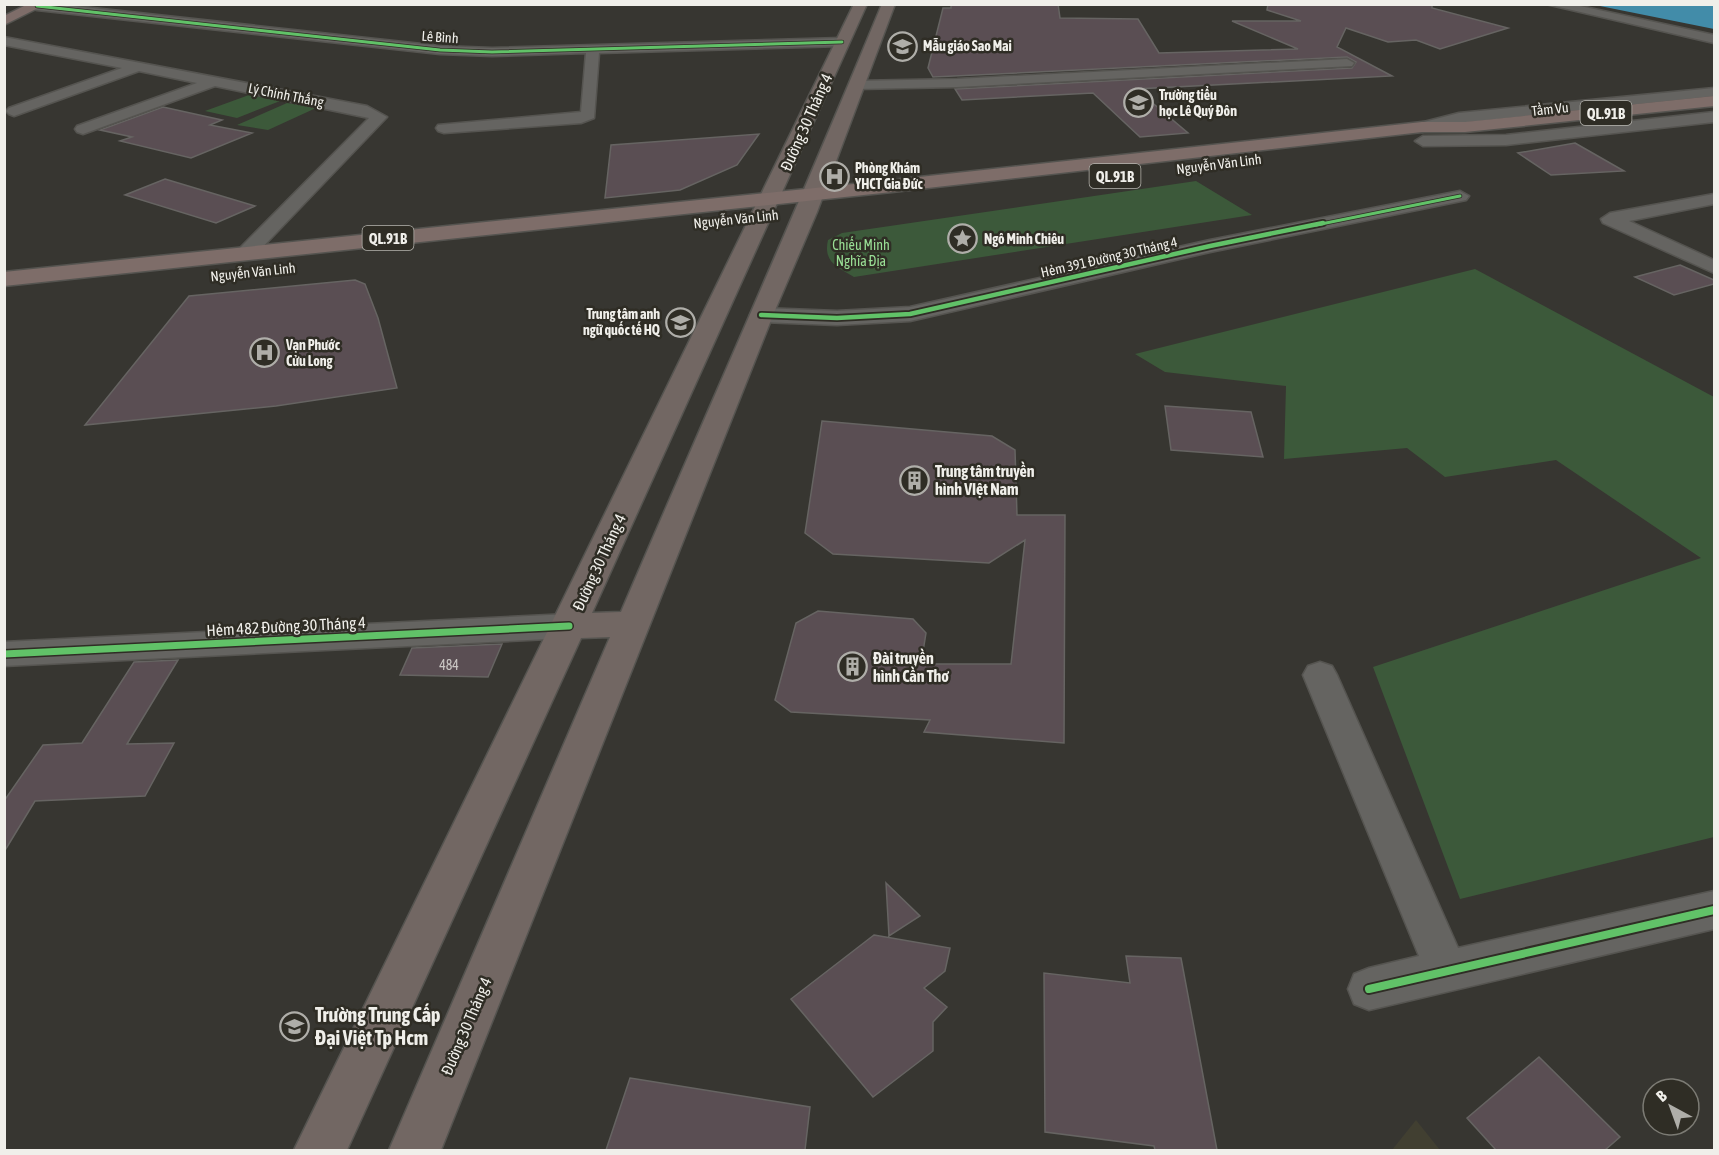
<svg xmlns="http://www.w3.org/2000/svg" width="1719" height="1155" viewBox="0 0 1719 1155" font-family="'Asap Condensed',sans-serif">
  <rect width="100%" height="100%" fill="#373631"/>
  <path fill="#413f31" d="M1416 1120 1440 1150H1392Z"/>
  <path fill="#3c593a" d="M249 95 280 101 237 118 205 111Z
    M287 103 316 108 268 130 237 125Z
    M1196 181 1252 215 854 277C837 267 823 262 828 240L842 233Z
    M1475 269 1714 397V837L1460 899 1373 667 1701 558 1556 460 1445 477 1407 448 1284 459 1286 386 1165 372 1135 354Z"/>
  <path fill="#428ca9" d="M1595 5H1714V29Z"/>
  <path fill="#5a4e53" stroke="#666462" stroke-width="1.5" d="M951 4H1058L1060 18 1138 19 1159 53 1298 49 1232 21H1301L1267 10 1268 4H1432V8L1508 28 1440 49 1416 40 1388 42 1346 28 1337 47 1392 76 1136 89 1188 133 1140 137 1093 93 962 100 955 89 1352 68 1356 62 1347 57 933 77 928 68 943 8H951Z
    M163 107 222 120 210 125 252 133 191 158 120 141 132 137 100 130Z
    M759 134 737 165 680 190 605 198 611 145Z
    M1575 143 1624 171 1551 175 1518 153Z
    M165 179 255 206 216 223 125 195Z
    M1680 265 1714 280V284L1674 295 1635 277Z
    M355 280 365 284 378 318 397 388 276 406 85 425 189 296Z
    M1165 406 1251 412 1263 457 1171 450Z
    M822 421 992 436 1015 450 1017 515H1065L1064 743 924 732 930 720 791 712 775 700 796 623 818 611 913 619 926 633 921 664H1011L1025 540 989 563 833 554 805 533Z
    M502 644 488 677 400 675 412 648Z
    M178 660 127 744 174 743 145 796 35 801 4 852V801L43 745 82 743 134 662Z
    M886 883 920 916 889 936Z
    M874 935 950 948 945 971 924 988 947 1007 933 1022V1051L873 1097 791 999Z
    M1126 956 1181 958 1217 1150H1155L1154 1146 1045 1132 1044 973 1130 983Z
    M1539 1057 1620 1137 1605 1150H1496L1467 1118Z
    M630 1078 810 1107 805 1150H606Z"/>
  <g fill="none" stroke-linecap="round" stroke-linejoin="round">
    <defs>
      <path id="minor" d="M32 4H56L440 46 492 48 842 38 849 42 842 46 599 53 594 118 581 123 444 133 438 131 436 128 438 125 581 112 586 53 492 56 440 54 37 10 33 9Z
        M1546 4H1571L1714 35V43Z
        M4 37 367 106 387 117 253 257H239L236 253 239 249 369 118 215 86 83 134 77 132 75 129 77 126 197 83 139 71 14 116 9 114 6 111 9 108 122 68 4 45Z
        M1347 59 1354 63 1352 66 957 87 856 89 849 85 856 81 957 79Z
        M1714 88V96L1459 123 1422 132 1414 127 1416 124 1459 113Z
        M1714 112V122L1506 145 1423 146 1415 141 1423 136 1506 135Z
        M1460 191 1469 196 1466 200 1210 252 910 321 837 325 761 322 753 320 750 315 753 310 761 308 837 311 910 307 1210 240Z
        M1714 194V204L1629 221 1714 260V273L1603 223 1601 219 1610 213Z
        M569 614 580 618 585 626 580 634 569 638 4 666V642Z
        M1320 662 1332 666 1337 675 1458 948 1714 891V929L1369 1010 1354 1004 1348 989 1354 974 1369 968 1419 956 1303 675 1308 666Z"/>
      <path id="major" d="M854 4H867L592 613 621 612C708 409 798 208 882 4H895L817 212 773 315 441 1150H389L610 637 581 638 347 1150H294Z"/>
      <path id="highway" d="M28 4H46L4 25V16Z
        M1714 96V106L1465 132H1422L892 192 4 286V272L892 180 1422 122H1465Z"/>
    </defs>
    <use href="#minor" stroke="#555450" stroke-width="3"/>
    <use href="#major" stroke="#555450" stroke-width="3"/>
    <use href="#highway" stroke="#555450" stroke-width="3"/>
    <use href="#minor" fill="#656461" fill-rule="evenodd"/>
    <use href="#major" fill="#726763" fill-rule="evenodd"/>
    <use href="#highway" fill="#7e6d69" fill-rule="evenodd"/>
    <defs>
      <path id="cycleway-far3" d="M37 6 440 50 492 52 842 42
        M1316 225 1460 196"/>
      <path id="cycleway-far2" d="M761 315 837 318 910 314 1210 246 1323 223"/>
      <path id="cycleway-far1" d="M4 654 569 626"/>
      <path id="cycleway" d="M1369 989 1714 910"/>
    </defs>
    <use href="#cycleway-far3" stroke="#2f2d25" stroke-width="4.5"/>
    <use href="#cycleway-far2" stroke="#2f2d25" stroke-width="8"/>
    <use href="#cycleway-far1" stroke="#2f2d25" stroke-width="10"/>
    <use href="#cycleway" stroke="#2f2d25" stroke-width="12"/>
    <use href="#cycleway-far3" stroke="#61c268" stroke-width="3"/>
    <use href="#cycleway-far2" stroke="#61c268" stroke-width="4.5"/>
    <use href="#cycleway-far1" stroke="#61c268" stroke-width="7"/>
    <use href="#cycleway" stroke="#61c268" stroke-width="8"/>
  </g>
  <defs>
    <symbol id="school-ring" viewBox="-11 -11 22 22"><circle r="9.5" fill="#2f2d25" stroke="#afaea9" stroke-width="1.5"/><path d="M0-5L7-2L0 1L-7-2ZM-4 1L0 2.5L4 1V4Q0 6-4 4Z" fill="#afaea9"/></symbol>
    <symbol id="hospital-ring" viewBox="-11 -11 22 22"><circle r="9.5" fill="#2f2d25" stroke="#afaea9" stroke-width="1.5"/><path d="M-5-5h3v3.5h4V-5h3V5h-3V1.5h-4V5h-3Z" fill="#afaea9"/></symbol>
    <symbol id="sight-ring" viewBox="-11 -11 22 22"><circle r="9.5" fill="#2f2d25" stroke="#afaea9" stroke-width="1.5"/><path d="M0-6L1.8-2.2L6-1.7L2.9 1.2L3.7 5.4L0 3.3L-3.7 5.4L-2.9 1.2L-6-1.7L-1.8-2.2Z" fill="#afaea9"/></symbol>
    <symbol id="building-ring" viewBox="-11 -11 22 22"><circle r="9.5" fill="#2f2d25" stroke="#afaea9" stroke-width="1.5"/><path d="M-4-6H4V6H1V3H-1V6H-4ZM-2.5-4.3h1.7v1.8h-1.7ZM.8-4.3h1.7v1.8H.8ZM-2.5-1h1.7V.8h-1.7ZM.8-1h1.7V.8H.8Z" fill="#afaea9"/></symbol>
    <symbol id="university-ring" viewBox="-11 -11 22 22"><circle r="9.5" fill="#2f2d25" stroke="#afaea9" stroke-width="1.5"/><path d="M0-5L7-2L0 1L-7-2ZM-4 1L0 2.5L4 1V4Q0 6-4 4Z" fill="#afaea9"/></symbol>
  </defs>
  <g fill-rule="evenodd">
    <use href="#school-ring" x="886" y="30" width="33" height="33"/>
    <use href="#school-ring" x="1122" y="86" width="33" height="33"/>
    <use href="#hospital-ring" x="818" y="160" width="33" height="33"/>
    <use href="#sight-ring" x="946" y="222" width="33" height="33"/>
    <use href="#school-ring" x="664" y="306" width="33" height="33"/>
    <use href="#hospital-ring" x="248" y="336" width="33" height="33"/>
    <use href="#building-ring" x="898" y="464" width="33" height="33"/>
    <use href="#building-ring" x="836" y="650" width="33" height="33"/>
    <use href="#university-ring" x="278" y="1010" width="33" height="33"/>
  </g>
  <g text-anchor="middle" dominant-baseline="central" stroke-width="5" stroke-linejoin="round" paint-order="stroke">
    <g font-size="14" fill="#f0efea" stroke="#2f2d25">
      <text transform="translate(440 37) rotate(4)">Lê Bình</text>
      <text transform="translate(286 95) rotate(11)">Lý Chính Thắng</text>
      <text transform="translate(1550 109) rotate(-6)">Tầm Vu</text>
      <text transform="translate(1219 164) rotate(-7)">Nguyễn Văn Linh</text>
      <text transform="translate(736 219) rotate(-6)">Nguyễn Văn Linh</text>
      <text transform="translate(1109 257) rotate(-13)">Hẻm 391 Đường 30 Tháng 4</text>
      <text transform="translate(253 272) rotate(-6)">Nguyễn Văn Linh</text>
    </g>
    <g font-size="14" font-weight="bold" fill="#f0efea" stroke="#2f2d25" text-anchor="start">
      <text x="923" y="46">Mẫu giáo Sao Mai</text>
      <text x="1159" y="95">Trường tiểu<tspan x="1159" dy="16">học Lê Quý Đôn</tspan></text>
      <text x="855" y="168">Phòng Khám<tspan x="855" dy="16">YHCT Gia Đức</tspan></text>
      <text x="984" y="239">Ngô Minh Chiêu</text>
      <text x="660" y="314" text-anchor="end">Trung tâm anh<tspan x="660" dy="16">ngữ quốc tế HQ</tspan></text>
      <text x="286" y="345">Vạn Phước<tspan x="286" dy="16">Cửu Long</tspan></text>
    </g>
    <g font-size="14" fill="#99de95" stroke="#2f2d25">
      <text x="861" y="245">Chiếu Minh<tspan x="861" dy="16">Nghĩa Địa</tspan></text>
    </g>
    <g font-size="14" fill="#cac7c4">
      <text x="449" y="665">484</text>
    </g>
    <g fill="#2f2d25" stroke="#b6b5af" stroke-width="1.5">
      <rect x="1580.5" y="101" width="51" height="24" rx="4.5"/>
      <rect x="1089.5" y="164" width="51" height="24" rx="4.5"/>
      <rect x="362.5" y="226" width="51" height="24" rx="4.5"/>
    </g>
    <g font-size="15" font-weight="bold" fill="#f0efea">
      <text x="1606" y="113">QL.91B</text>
      <text x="1115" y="176">QL.91B</text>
      <text x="388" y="238">QL.91B</text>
    </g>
    <g font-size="16" fill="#f0efea" stroke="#2f2d25">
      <text transform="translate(806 122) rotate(-66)">Đường 30 Tháng 4</text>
      <text transform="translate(599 562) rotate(-65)">Đường 30 Tháng 4</text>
      <text transform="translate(286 626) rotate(-3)">Hẻm 482 Đường 30 Tháng 4</text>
      <text transform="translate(466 1026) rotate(-67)">Đường 30 Tháng 4</text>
    </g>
    <g font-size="16" font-weight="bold" fill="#f0efea" stroke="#2f2d25" text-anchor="start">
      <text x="935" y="471">Trung tâm truyền<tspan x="935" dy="18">hình VIệt Nam</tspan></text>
      <text x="873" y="658">Đài truyền<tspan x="873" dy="18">hình Cần Thơ</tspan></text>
    </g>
    <g font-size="20" font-weight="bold" fill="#f0efea" stroke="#2f2d25" text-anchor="start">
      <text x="315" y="1014">Trường Trung Cấp<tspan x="315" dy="23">Đại Việt Tp Hcm</tspan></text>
    </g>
  </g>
  <rect width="1719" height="1155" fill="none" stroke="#f0efea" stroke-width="12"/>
  <g transform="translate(1671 1107) rotate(319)"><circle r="28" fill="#2f2d25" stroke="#7c7b74" stroke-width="1.5"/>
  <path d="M0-4.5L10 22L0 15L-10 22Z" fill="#afaea9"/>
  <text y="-9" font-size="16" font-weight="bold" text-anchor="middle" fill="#f0efea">B</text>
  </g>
</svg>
